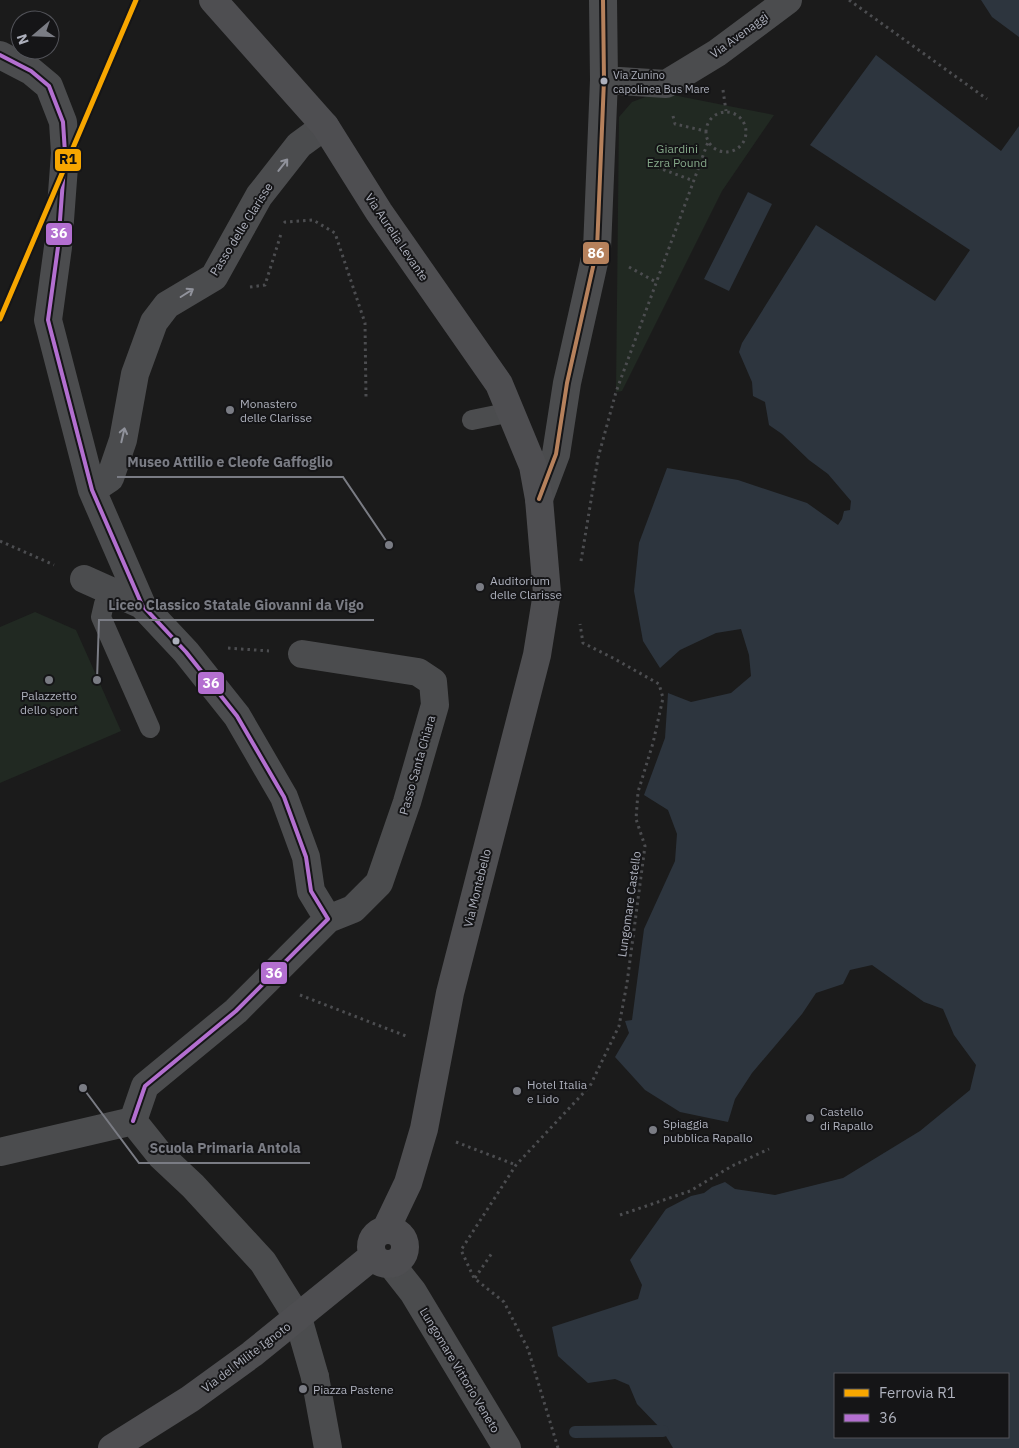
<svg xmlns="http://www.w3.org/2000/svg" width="1019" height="1448" viewBox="0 0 1019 1448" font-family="'IBM Plex Sans',sans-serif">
  <rect width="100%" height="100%" fill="#1b1b1b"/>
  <path fill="#212922" d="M673 95 774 115 722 191 622 391 616 392 619 117 632 102 648 96Z
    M35 612 76 630 121 731 0 783V627Z"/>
  <path fill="#2d353e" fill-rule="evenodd" d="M981 0H1019V37L992 17Z
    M876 55 1001 151 1019 126V1448H673L663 1431 637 1404 629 1385 615 1379 588 1383 558 1356 552 1327 638 1299 642 1285 630 1260 666 1209 691 1196 704 1193 712 1187 725 1182 735 1189 775 1195 843 1178 920 1131 970 1090 976 1065 954 1035 943 1009 924 1002 872 965 850 970 843 984 816 993 802 1014 752 1073 735 1099 728 1122 680 1112 645 1090 615 1057 629 1033 625 1021 632 1020 644 929 675 861 677 834 668 810 644 795 665 738 668 693 691 702 731 693 751 676 749 655 741 629 716 633 680 650 660 668 643 641 634 591 639 543 667 468 738 480 807 503 838 525 842 519 844 511 850 510 851 501 828 474 809 460 782 434 769 425 765 402 753 396 752 382 739 352 742 343 816 225 935 301 970 250 810 145ZM1008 1374V1437H835V1374Z
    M748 192 772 204 729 291 704 279Z"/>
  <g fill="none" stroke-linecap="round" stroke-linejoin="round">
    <path stroke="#2d353e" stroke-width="12" d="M575 1432 663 1431"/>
    <path stroke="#4c4d50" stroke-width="3" stroke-dasharray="2.5 4" stroke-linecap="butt" d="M849 0 987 99
      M723 90 726 111
      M706 132a20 20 0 1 1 40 0a20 20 0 1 1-40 0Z
      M673 116 675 124 705 131
      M651 165 694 181
      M284 223 285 222 313 220 335 233 365 323 366 398
      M629 267 656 282
      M250 287 265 285 281 234
      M0 541 54 565
      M581 561 598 458 616 392 708 142
      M228 648 269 651
      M300 995 406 1036
      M456 1142 516 1165
      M620 1215 690 1191 732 1166 769 1149
      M475 1278 492 1253
      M558 1448 528 1349 504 1302 474 1278 461 1250 516 1165 590 1086 619 1026 627 983 645 846 636 819 638 792 653 743 663 698 659 684 613 658 583 643 580 624"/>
    <path stroke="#4b4c4e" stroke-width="20" d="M472 420 511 412
      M114 592 104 604 101 617 150 728"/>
    <path stroke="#4b4c4e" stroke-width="28" d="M315 1377 328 1448"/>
    <path stroke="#4b4c4e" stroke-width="28" d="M0 55 31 71 49 86 63 122 65 153 58 247 48 320 92 490 142 605 186 652 237 716 284 797 306 857 311 891 328 919 236 1011 145 1086 133 1121
      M604 80 666 84 717 53 788 0
      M92 490 110 478 123 440 135 374 154 322 167 305 214 277 259 196 299 145 325 126
      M539 499 556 454 567 383 597 249 604 80 603 0
      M84 579 142 605
      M302 654 418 672 433 682 435 705 407 802 379 883 353 909 328 919
      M133 1121 161 1156 193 1186 263 1262 298 1318 315 1377
      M0 1152 133 1121
      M391 1264 413 1292 507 1448"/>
    <path stroke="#4e4e51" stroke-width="28" d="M213 0 325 126 379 212 499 384 533 466 539 499 547 593 537 655 450 993 424 1129 408 1183 386 1229
      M371 1247a17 17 0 1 1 34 0a17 17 0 1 1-34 0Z
      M112 1448 190 1399 252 1354 373 1256"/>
    <defs>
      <path id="bus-1" d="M0 55 31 71 49 86 63 122 65 153 58 247 48 320 92 490 142 605 186 652 237 716 284 797 306 857 311 891 328 919 236 1011 145 1086 133 1121"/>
      <path id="bus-2" d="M539 499 556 454 567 383 597 249 604 80 603 0"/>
    </defs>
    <use href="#bus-1" stroke="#151517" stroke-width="8"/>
    <use href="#bus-2" stroke="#151517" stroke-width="8"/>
    <use href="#bus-1" stroke="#b36fd0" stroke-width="4"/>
    <use href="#bus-2" stroke="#b6815c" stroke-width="4"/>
    <defs>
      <path id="rail-1" d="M0 319 136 0"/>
    </defs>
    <use href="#rail-1" stroke="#151517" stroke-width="9"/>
    <use href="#rail-1" stroke="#f7a600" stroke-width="5"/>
  </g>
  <defs><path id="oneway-shaft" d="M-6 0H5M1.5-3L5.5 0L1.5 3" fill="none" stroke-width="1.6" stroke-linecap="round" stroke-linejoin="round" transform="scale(1.25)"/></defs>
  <g stroke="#90929b">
    <use href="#oneway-shaft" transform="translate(283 165) rotate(-52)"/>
    <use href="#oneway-shaft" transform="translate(187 293) rotate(-32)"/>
    <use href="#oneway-shaft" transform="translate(123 435) rotate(-77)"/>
  </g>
  <g fill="#adb0bc" stroke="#151517" stroke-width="2">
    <circle cx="604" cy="81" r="4.5"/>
    <circle cx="176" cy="641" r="4.5"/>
  </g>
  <g fill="#7a7c84" stroke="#151517" stroke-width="2">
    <circle cx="230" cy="410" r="5"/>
    <circle cx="480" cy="587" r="5"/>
    <circle cx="49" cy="680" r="5"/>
    <circle cx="517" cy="1091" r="5"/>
    <circle cx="810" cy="1118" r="5"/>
    <circle cx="653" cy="1130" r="5"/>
    <circle cx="303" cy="1389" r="5"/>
  </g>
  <g text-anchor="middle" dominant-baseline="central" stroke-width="4" stroke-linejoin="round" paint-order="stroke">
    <g font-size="11" fill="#adb0bc" stroke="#151517" text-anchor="start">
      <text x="613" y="75">Via Zunino<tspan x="613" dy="14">capolinea Bus Mare</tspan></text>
    </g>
    <g font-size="12" fill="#adb0bc" stroke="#151517">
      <text transform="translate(739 35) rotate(-36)">Via Avenaggi</text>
      <text transform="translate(241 229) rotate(-58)">Passo delle Clarisse</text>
      <text transform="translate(397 237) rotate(56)">Via Aurelia Levante</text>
      <text transform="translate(417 765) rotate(-74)">Passo Santa Chiara</text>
      <text transform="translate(477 888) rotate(-76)">Via Montebello</text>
      <text transform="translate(629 904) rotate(-82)">Lungomare Castello</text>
      <text transform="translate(246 1357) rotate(-37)">Via del Milite Ignoto</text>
      <text transform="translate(460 1370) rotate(59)">Lungomare Vittorio Veneto</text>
    </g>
    <g font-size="12" fill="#84a788" stroke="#151517">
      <text x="677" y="148">Giardini<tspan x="677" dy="14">Ezra Pound</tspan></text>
    </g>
    <g font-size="12" fill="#adb0bc" stroke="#151517" text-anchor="start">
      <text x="240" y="403">Monastero<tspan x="240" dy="14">delle Clarisse</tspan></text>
      <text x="490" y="580">Auditorium<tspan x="490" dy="14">delle Clarisse</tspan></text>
      <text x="49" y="695" text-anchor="middle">Palazzetto<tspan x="49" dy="14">dello sport</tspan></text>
      <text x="527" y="1084">Hotel Italia<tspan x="527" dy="14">e Lido</tspan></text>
      <text x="820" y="1111">Castello<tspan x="820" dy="14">di Rapallo</tspan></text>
      <text x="663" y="1123">Spiaggia<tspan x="663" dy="14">pubblica Rapallo</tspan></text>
      <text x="313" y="1389">Piazza Pastene</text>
    </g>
  </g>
  <path fill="none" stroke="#7a7c84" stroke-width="2" d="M389 545L343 477H117M97 680L99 620H374M83 1088L139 1163H310"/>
  <g fill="#7a7c84" stroke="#151517" stroke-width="2">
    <circle cx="389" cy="545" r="5"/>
    <circle cx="97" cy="680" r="5"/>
    <circle cx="83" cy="1088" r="5"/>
  </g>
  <g font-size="14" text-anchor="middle" font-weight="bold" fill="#7a7c84" stroke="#151517" stroke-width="4" stroke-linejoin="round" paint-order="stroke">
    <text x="230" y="467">Museo Attilio e Cleofe Gaffoglio</text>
    <text x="236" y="610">Liceo Classico Statale Giovanni da Vigo</text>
    <text x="225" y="1153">Scuola Primaria Antola</text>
  </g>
  <g stroke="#151517" stroke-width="2">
    <rect x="54" y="148" width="28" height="24" rx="5" fill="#f7a600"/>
    <rect x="45" y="222" width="28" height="24" rx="5" fill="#b36fd0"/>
    <rect x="582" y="241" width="28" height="24" rx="5" fill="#b6815c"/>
    <rect x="197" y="671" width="28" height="24" rx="5" fill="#b36fd0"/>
    <rect x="260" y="961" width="28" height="24" rx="5" fill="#b36fd0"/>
  </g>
  <g font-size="14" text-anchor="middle" font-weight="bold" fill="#fff">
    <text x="59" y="238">36</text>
    <text x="596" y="258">86</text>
    <text x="211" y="688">36</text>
    <text x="274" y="978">36</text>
  </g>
  <g font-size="14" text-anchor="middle" font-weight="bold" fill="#111">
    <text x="68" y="164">R1</text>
  </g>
  <rect x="834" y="1373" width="175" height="65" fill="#151517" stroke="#525359"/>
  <rect x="844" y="1389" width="25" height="8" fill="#f7a600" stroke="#525359"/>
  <text x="879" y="1398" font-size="15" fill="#adb0bc">Ferrovia R1</text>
  <rect x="844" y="1414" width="25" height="8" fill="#b36fd0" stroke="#525359"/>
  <text x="879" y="1423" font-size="15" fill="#adb0bc">36</text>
  <g transform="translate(35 35) rotate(251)"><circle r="24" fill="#151517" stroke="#525359"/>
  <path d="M0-4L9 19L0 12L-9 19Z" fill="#7a7c84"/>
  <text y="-8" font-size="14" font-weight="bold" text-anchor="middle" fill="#adb0bc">N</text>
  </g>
</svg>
